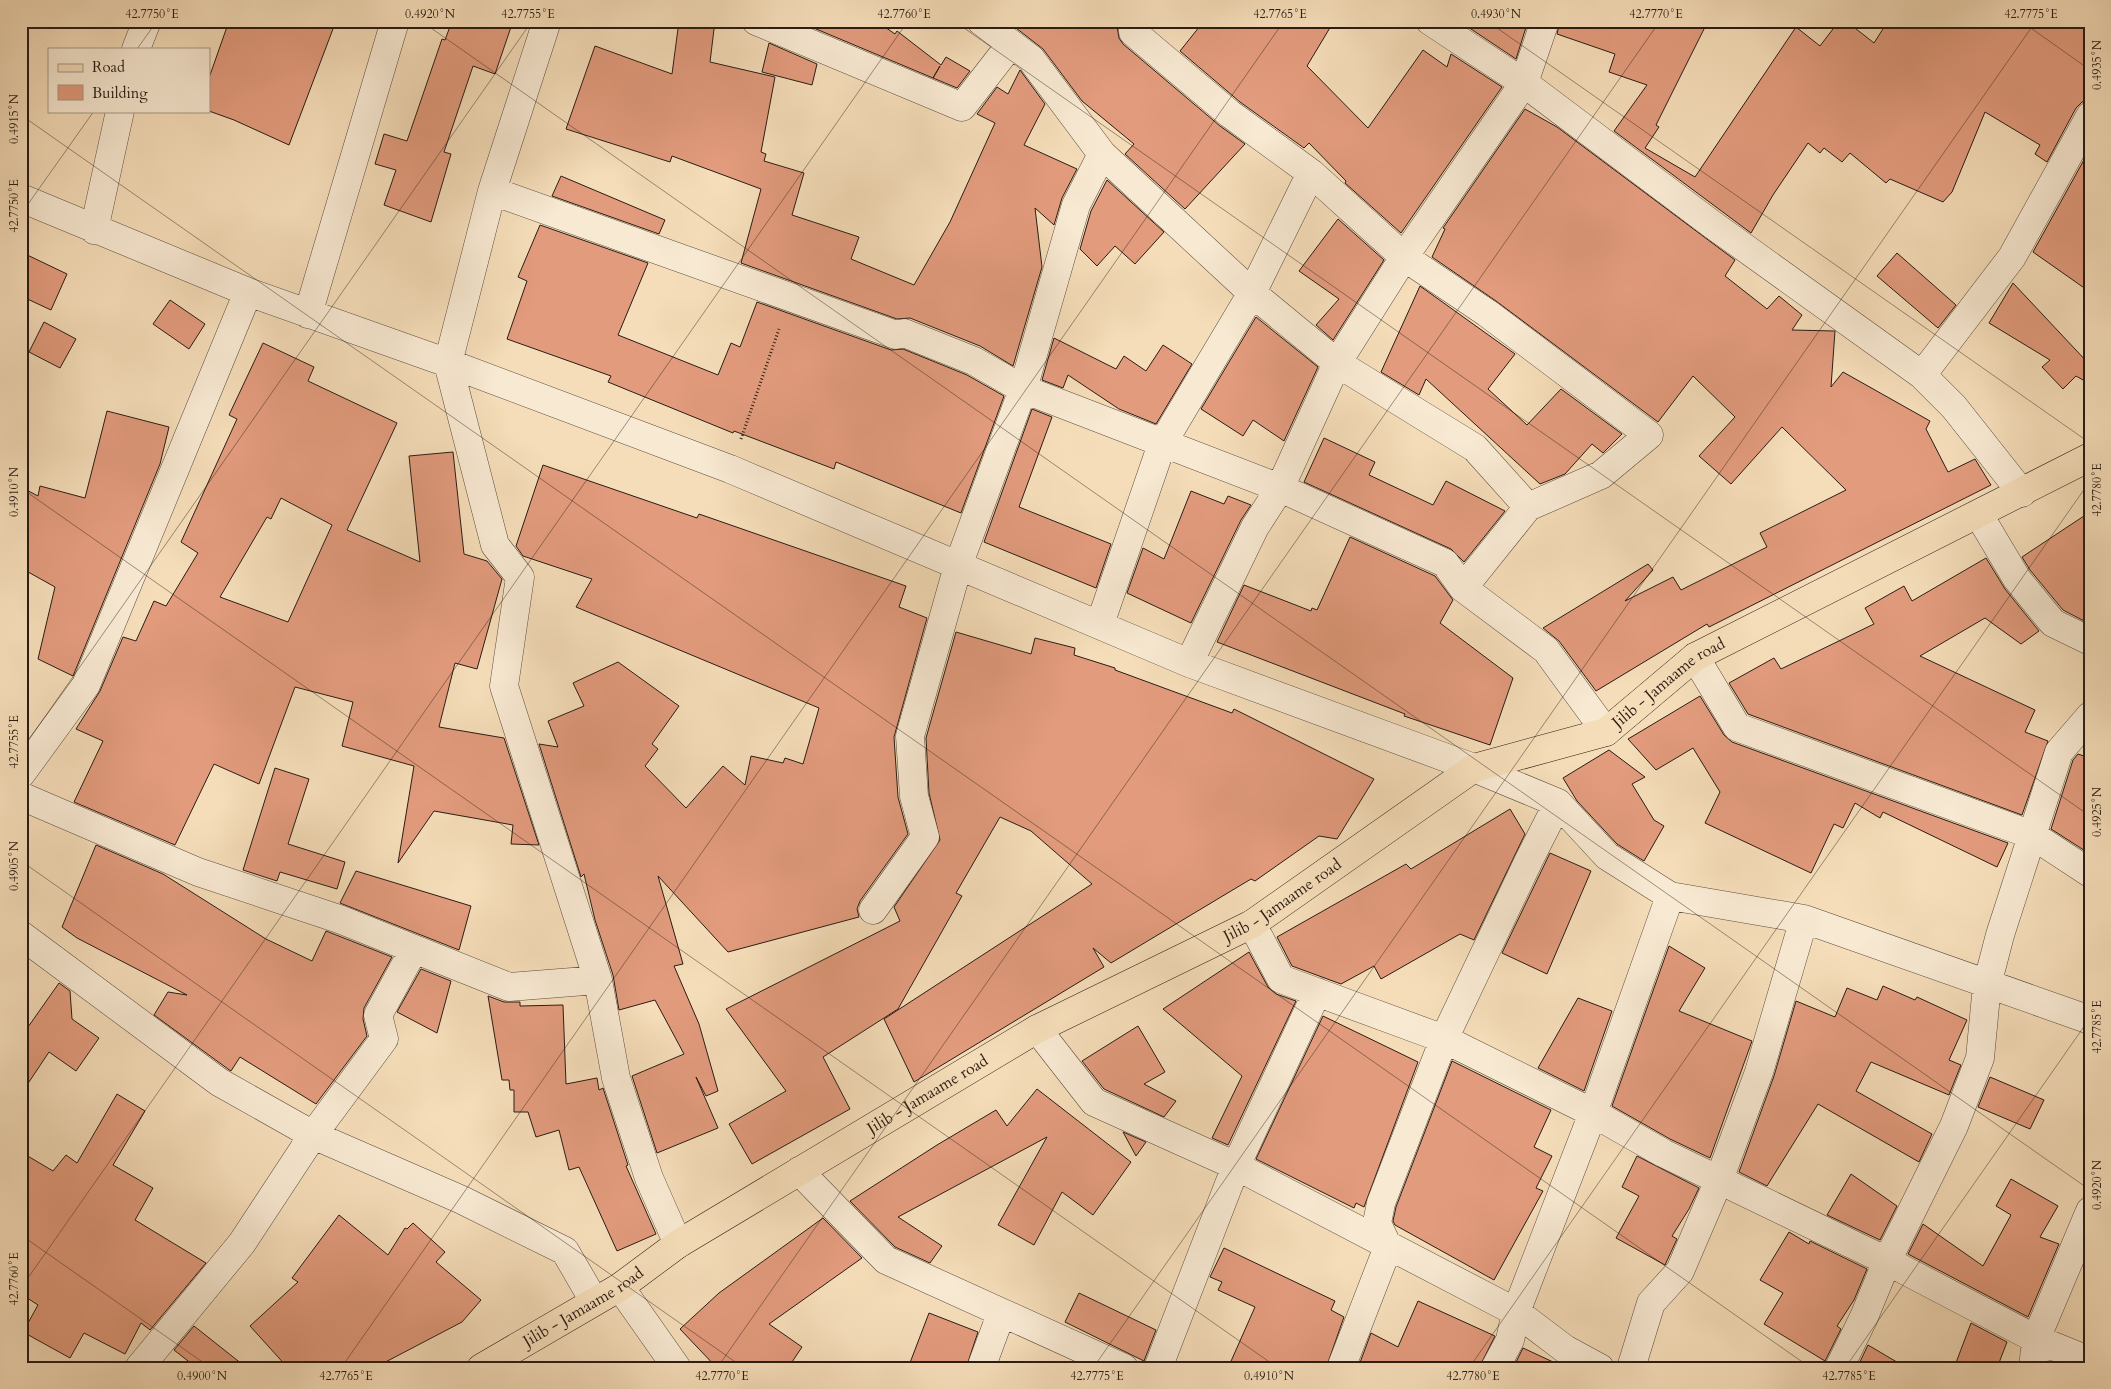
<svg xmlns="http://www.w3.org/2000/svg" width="2111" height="1389" viewBox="0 0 2111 1389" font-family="Cardo,serif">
  <rect width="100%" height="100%" fill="#f5ddb9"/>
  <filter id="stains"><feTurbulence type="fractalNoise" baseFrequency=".004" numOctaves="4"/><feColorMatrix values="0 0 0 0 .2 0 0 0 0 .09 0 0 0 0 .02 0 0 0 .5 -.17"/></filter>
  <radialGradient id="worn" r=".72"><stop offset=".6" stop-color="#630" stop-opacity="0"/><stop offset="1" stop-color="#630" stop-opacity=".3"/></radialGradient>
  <path fill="#e29b7d" stroke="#291c14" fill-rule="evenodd" d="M229 21H336L289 145 234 120 209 111V78Z
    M452 21H494L511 27 495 74 473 66 444 152 451 154 431 222 384 205 396 170 375 164 384 134 407 141 442 39 445 40Z
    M679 21H715L710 62 775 77 761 152 766 154 764 161 804 173 792 215 859 237 851 259 914 285 950 222 995 123 977 114 997 87 1008 94 1020 70 1045 104 1024 145 1077 169 1062 198 1054 225 1035 208 1042 267 1013 366 980 346 910 318 897 319 741 263 761 189 672 156 670 162 566 129 595 46 672 74Z
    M797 21H885L882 25 895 34 897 31 941 65 946 57 970 71 957 88 933 78 940 66 933 78Z
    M1007 21H1110L1117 26 1119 38 1123 44 1220 126 1245 144 1185 209 1125 154 1134 144 1082 101 1043 49Z
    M1204 21H1334L1307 66 1368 128 1423 50 1447 67 1451 54 1502 87 1401 233 1345 183 1346 181 1309 143 1304 148 1240 102 1180 51Z
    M1462 21H1528L1516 59 1462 23Z
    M1560 21H1708L1656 125 1659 127 1645 148 1695 177 1796 27 1820 46 1839 21H1846L1874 43 1888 21H2090V100L2082 102 2076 108 2047 162 2035 154 2040 145 1985 112 1952 192 1943 202 1890 179 1886 183 1850 153 1842 162 1824 148 1820 153 1808 143 1773 195 1751 233 1614 131 1647 85 1609 72 1615 54 1557 34Z
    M769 43 817 64 812 85 762 72Z
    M1525 109 1557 127 1735 260 1725 276 1767 309 1779 296 1802 315 1792 330 1835 331 1831 387 1843 372 1930 421 1926 429 1948 472 1975 459 1991 485 1709 627 1707 624 1596 691 1559 641 1543 628 1648 564 1653 570 1625 601 1673 577 1681 590 1767 547 1760 533 1846 490 1782 427 1731 484 1699 456 1735 417 1693 376 1658 422 1496 301 1432 257 1445 229 1443 228Z
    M2090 149V292L2033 252Z
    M561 176 665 220 659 234 552 196Z
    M1107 180 1164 232 1135 264 1115 246 1097 266 1080 249 1091 211Z
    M1338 219 1384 260 1333 340 1316 325 1339 299 1299 271Z
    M540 225 648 263 618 335 718 375 731 343 740 347 757 302 891 350 903 349 967 375 1004 396 961 513 836 462 834 469 734 431 733 433 608 382 611 376 507 339 527 281 518 277Z
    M21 252 67 274 51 310 21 296Z
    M1897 253 1956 305 1938 328 1877 276Z
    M2013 283 2090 365V384L2076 376 2063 389 2042 367 2050 360 1989 323Z
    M1420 286 1515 354 1488 389 1527 425 1561 389 1622 434 1603 453 1592 444 1565 474 1540 484 1426 379 1419 395 1381 372Z
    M170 300 205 324 189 349 153 324Z
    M1256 317 1318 367 1284 441 1253 420 1243 436 1201 409Z
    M44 322 76 339 60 368 29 352Z
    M1054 338 1116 369 1124 356 1146 371 1163 345 1192 364 1156 424 1119 409 1068 375 1063 388 1042 380Z
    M263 343 314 367 308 381 397 423 347 530 420 562 409 456 453 452 464 554 487 561 502 579 477 669 455 663 439 727 504 738 539 845 511 844 513 825 434 811 398 863 414 766 342 746 353 702 295 687 259 784 214 764 175 845 74 802 103 741 76 729 100 691 123 637 136 641 154 601 166 606 198 553 181 542 237 419 229 415ZM281 498 332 525 288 622 220 597 267 517 271 519Z
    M1032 409 1052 417 1019 507 1111 544 1096 588 984 542Z
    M107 411 169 427 160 464 73 676 38 659 55 587 21 568V487L38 496 40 486 85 498Z
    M1324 438 1375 462 1369 475 1433 505 1446 481 1505 511 1464 562 1451 549 1304 482Z
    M543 465 697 518 699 514 906 586 899 607 927 618 894 737 898 797 908 834 860 901 857 909 859 917 728 952 658 876 683 964 674 966 699 1024 718 1091 706 1096 696 1077 718 1128 657 1153 632 1076 684 1054 655 1000 619 1010 613 975 595 920 584 874 581 877 539 744 558 747 548 721 584 706 573 683 618 662 679 706 652 744 658 749 645 766 686 808 723 766 745 785 751 756 783 763 785 758 803 764 819 708 576 607 592 579 523 556 516 546Z
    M1191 491 1224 504 1228 496 1251 505 1241 520 1191 623 1127 593 1143 548 1164 559Z
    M2090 512V624L2063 610 2030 570 2022 557Z
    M1350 537 1435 576 1453 600 1440 623 1513 678 1490 745 1404 716 1405 714 1217 642 1244 585 1311 611 1312 608 1317 610Z
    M1986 558 2005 589 2039 631 2021 644 1985 618 1920 656 2035 710 2025 732 2048 741 2022 815 1748 714 1729 683 1774 658 1781 669 1874 624 1865 608 1904 586 1912 601Z
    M956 632 1031 654 1035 638 1075 648 1074 655 1115 668V670L1232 713 1234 709 1374 779 1337 839 1319 836 1255 881 1251 879 1111 963 1093 948 1104 967 914 1082 884 1019 1092 884 1031 831 1000 817 956 893 962 896 898 1009 823 1057 850 1109 752 1164 729 1124 786 1091 726 1009 900 921 894 907 940 840 929 793 926 738Z
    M1700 696 1724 735 1732 742 2008 843 1997 867 1883 812 1880 818 1855 803 1843 828 1834 824 1811 873 1705 823 1720 792 1693 748 1656 770 1628 739Z
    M1609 750 1645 777 1632 784 1654 820 1664 826 1644 861 1617 844 1577 801 1563 778Z
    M2078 754 2090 758V854L2051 829 2073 760Z
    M275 768 309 779 288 844 345 862 337 889 280 872 277 881 243 870Z
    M1510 809 1525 834 1474 940 1460 934 1381 979 1374 966 1341 984 1292 966 1277 937 1406 864 1411 869Z
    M96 845 163 874 266 939 312 961 326 931 392 957 364 1008 363 1019 367 1036 316 1104 240 1057 231 1071 228 1069 154 1015 168 992 187 995 77 938 62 927Z
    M1550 853 1591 871 1547 974 1502 953Z
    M356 871 471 906 459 950 340 903Z
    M1669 946 1705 968 1679 1011 1752 1041 1710 1158 1670 1139 1612 1106Z
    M1249 952 1268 987 1276 994 1296 1001 1228 1145 1212 1138 1242 1076 1163 1009Z
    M421 969 451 981 437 1033 397 1012Z
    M59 983 70 991 72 1019 99 1038 76 1071 49 1052 21 1094V1037Z
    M1883 986 1915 1000 1917 997 1967 1020 1949 1060 1961 1065 1949 1095 1871 1062 1856 1091 1932 1134 1919 1162 1818 1104 1767 1186 1739 1172 1774 1076 1796 1001 1835 1017 1847 988 1877 1000Z
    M488 996 504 1002H520V1006L563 1005 566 1084 597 1078 599 1090 603 1088 628 1165 626 1166 656 1234 617 1251 579 1167 569 1170 559 1130 536 1137 528 1112H514V1090H510L509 1080H502Z
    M1578 998 1612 1011 1584 1091 1538 1068Z
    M1323 1016 1418 1062 1364 1207 1356 1203 1354 1208 1256 1159Z
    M1138 1026 1165 1072 1144 1084 1176 1101 1164 1117 1104 1089 1082 1061Z
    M1452 1061 1551 1110 1534 1147 1552 1156 1536 1188 1543 1191 1494 1280 1395 1225 1393 1221 1396 1207Z
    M1990 1077 2044 1100 2030 1129 1978 1107Z
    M1037 1089 1131 1162 1093 1215 1062 1192 1034 1245 998 1225 1047 1137 898 1217 942 1246 930 1263 895 1247 850 1201 937 1145 996 1110 1007 1126Z
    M117 1094 145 1111 113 1165 153 1188 135 1220 206 1263 150 1330 141 1323 125 1354 84 1333 70 1358 23 1332 38 1305 21 1294V1152L53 1171 66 1155 77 1163Z
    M1123 1132 1146 1142 1136 1156Z
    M1637 1156 1699 1188 1689 1209 1672 1236 1677 1239 1665 1265 1616 1238 1639 1196 1622 1187Z
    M1851 1174 1897 1206 1880 1240 1827 1215Z
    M2011 1179 2058 1206 2040 1237 2059 1244 2028 1317 1908 1254 1923 1224 1983 1266 2011 1215 1996 1206Z
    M339 1215 388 1255 405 1228 407 1229 413 1223 445 1252 436 1262 481 1300 462 1322 374 1368H288L250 1326 298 1282 292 1278Z
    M823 1218 862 1258 769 1324 802 1347 788 1368H717L680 1329 719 1293Z
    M1789 1232 1809 1244 1810 1241 1867 1269 1854 1300 1837 1326 1841 1329 1825 1361 1764 1324 1783 1293 1760 1280Z
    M1224 1248 1335 1301 1331 1310 1344 1317 1326 1368H1228L1255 1307 1218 1290 1222 1282 1210 1277Z
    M1079 1293 1156 1330 1144 1361 1065 1322Z
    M1418 1301 1495 1336 1479 1368H1358L1371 1333 1398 1347Z
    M929 1313 978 1332 966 1368H908Z
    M1971 1323 2007 1342 1997 1368H1954Z
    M194 1326 247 1368H197L174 1350Z
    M1868 1345 1907 1368H1857Z
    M1523 1348 1566 1368H1513Z"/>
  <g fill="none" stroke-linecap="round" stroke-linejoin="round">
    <defs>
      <path id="minor" d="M547 21 492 191 448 363 495 545 520 577 504 686 598 980 616 1078 649 1178 678 1244
        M756 21 962 107 1011 44
        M1133 21V32L1230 114 1311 173 1404 257 1487 313 1649 435 1601 475 1528 507
        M1430 21 1524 83 1713 225 1922 375 1954 407 2022 493
        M136 49 147 21
        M1102 154 1252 293 1337 363 1475 448 1528 507 1463 588
        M492 191 896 335 904 333 974 361 1023 389 1280 488 1445 563 1463 588 1546 650 1606 732
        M21 198 248 292 448 363 730 469 1189 663 1474 768 1558 803 1607 856 1670 896 1804 919 2090 1020
        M94 230 120 111
        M308 314 395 21
        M1922 375 2012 257 2090 116
        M1979 515 2017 579 2053 623 2090 641
        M1100 624 1162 444 1252 293 1311 173
        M1695 657 1737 727 2032 835 2090 873
        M1189 663 1255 527 1280 488 1337 363 1404 257 1524 83 1545 21
        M21 774 86 685 248 292
        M21 796 198 872 339 919 509 987 598 980
        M873 910 925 837 914 796 910 736 958 566 1023 389 1076 205 1102 154 1031 59 981 21
        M1252 924 1281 979 1444 1039 1593 1113 1663 1153 1887 1261 2036 1339 2090 1361
        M21 935 219 1082 313 1135 462 1200 565 1251 594 1301
        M1037 1029 1094 1102 1236 1166 1516 1312 1565 1349 1600 1368
        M799 1171 886 1260 1124 1368
        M620 1287 677 1368
        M139 1368 242 1243 313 1135 384 1039 378 1015 414 949
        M981 1368 1001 1314
        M1158 1368 1236 1166 1317 992
        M1341 1368 1388 1247 1377 1223 1381 1203 1444 1039 1529 860 1558 803
        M1495 1368 1510 1340 1516 1312 1593 1113 1670 896
        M1631 1368 1651 1303 1680 1271 1719 1180 1759 1072 1804 919
        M1839 1368 1864 1317 1887 1261 1954 1126 1980 1058 1987 985 2000 935 2059 752 2090 716
        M2033 1368 2036 1339 2090 1211"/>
      <g id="major">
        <path id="s1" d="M481 1368 620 1287 678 1244 1037 1029 1252 924 1474 768 1606 732 1695 657 2090 457"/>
      </g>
    </defs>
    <use href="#minor" stroke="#5c4c3d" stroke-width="29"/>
    <use href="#major" stroke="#291c14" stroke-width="29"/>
    <path stroke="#291c14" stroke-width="3" stroke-dasharray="1 2.5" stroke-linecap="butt" d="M741 439 779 329"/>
    <use href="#minor" stroke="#f8e9d2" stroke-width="28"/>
    <use href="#major" stroke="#f5ddb9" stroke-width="28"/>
  </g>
  <path fill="none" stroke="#291c14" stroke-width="1" stroke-opacity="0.45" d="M421 21 2090 1190M954 21 2090 816M1487 21 2090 443M2021 21 2090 70M137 49 157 21M21 115 1811 1368M21 214 94 111M21 488 1278 1368M21 751 532 21M21 861 744 1368M21 1235 211 1368M21 1288 908 21M341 1368 1284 21M717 1368 1660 21M1093 1368 2036 21M1469 1368 2090 481M1845 1368 2090 1018"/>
  <g text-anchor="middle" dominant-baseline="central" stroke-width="5" stroke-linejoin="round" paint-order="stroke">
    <g font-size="16" fill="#291c14" stroke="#f8e9d2">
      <text stroke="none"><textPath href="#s1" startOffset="1379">Jilib - Jamaame road</textPath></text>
      <text stroke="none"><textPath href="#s1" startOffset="929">Jilib - Jamaame road</textPath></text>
      <text stroke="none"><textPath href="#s1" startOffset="524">Jilib - Jamaame road</textPath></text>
      <text stroke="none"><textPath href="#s1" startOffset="119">Jilib - Jamaame road</textPath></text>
    </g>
  </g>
  <rect width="2111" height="1389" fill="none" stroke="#f5ddb9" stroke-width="55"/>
  <rect x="48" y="48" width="162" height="65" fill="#f8e9d2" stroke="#a59786"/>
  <rect x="58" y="64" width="25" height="8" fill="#f5ddb9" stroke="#a59786"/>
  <text x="92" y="72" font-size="15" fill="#291c14">Road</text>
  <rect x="58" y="85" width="25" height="15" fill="#e29b7d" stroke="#a59786"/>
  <text x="92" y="98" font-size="15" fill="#291c14">Building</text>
  <rect x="28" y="28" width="2056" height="1334" fill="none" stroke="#291c14" stroke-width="2"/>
  <g font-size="12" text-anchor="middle" fill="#291c14">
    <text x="152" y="18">42.7750°E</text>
    <text x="430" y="18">0.4920°N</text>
    <text x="528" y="18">42.7755°E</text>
    <text x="904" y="18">42.7760°E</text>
    <text x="1280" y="18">42.7765°E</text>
    <text x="1496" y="18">0.4930°N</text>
    <text x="1656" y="18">42.7770°E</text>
    <text x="2031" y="18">42.7775°E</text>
    <text transform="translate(2097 65) rotate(-90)" y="4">0.4935°N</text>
    <text transform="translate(14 119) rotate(-90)" y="4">0.4915°N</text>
    <text transform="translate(14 206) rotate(-90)" y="4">42.7750°E</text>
    <text transform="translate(2097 490) rotate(-90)" y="4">42.7780°E</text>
    <text transform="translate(14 492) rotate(-90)" y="4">0.4910°N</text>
    <text transform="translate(14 742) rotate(-90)" y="4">42.7755°E</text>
    <text transform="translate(2097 812) rotate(-90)" y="4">0.4925°N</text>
    <text transform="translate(14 866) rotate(-90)" y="4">0.4905°N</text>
    <text transform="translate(2097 1027) rotate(-90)" y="4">42.7785°E</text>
    <text transform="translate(2097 1185) rotate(-90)" y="4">0.4920°N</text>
    <text transform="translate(14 1279) rotate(-90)" y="4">42.7760°E</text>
    <text x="202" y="1380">0.4900°N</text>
    <text x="346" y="1380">42.7765°E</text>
    <text x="722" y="1380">42.7770°E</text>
    <text x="1097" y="1380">42.7775°E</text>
    <text x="1269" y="1380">0.4910°N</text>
    <text x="1473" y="1380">42.7780°E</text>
    <text x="1849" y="1380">42.7785°E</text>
  </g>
  <rect width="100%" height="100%" filter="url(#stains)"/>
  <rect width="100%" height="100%" fill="url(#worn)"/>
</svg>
